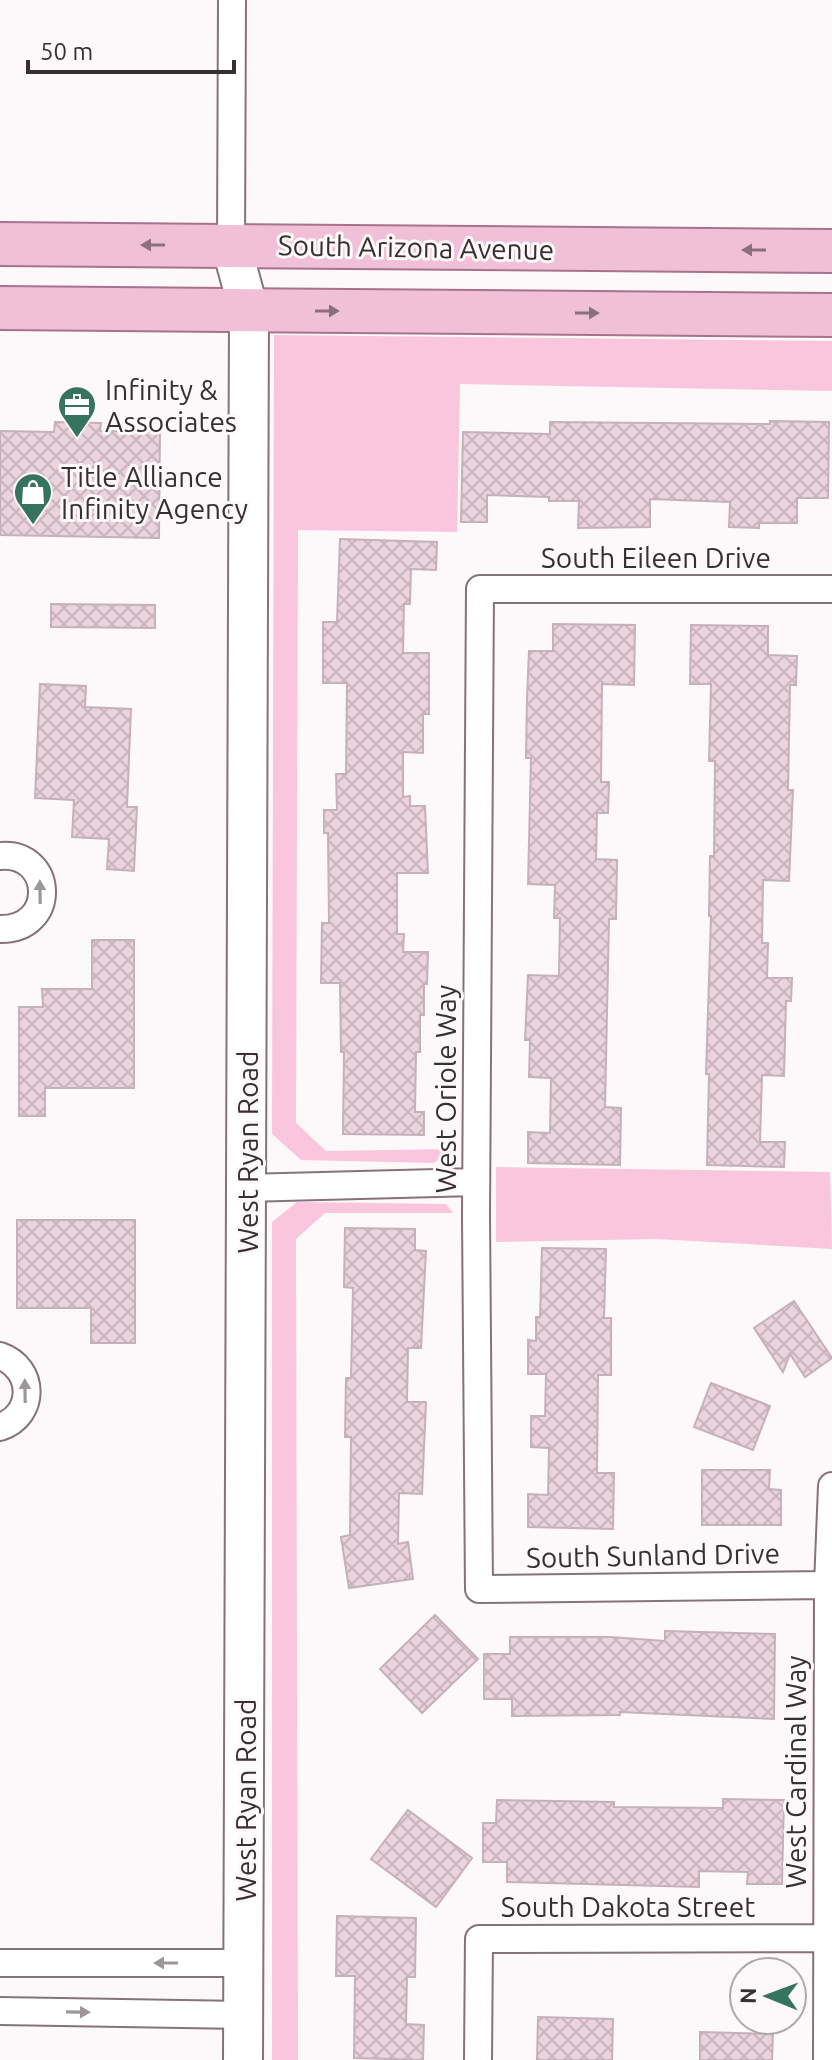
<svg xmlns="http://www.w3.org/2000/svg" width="832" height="2060" viewBox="0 0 832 2060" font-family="Ubuntu,sans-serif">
  <defs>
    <pattern id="building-cross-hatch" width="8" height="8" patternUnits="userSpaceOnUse" patternTransform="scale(2)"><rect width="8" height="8" fill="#ead3dd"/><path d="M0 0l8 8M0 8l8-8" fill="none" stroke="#c9b5be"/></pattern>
  </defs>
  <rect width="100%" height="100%" fill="#fdf8fa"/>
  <path fill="#f9c6dd" d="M274 335 832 341V391L460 384 457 532 298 530 296 1123 326 1151 451 1149 434 1163 301 1160 272 1134Z
    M496 1167 830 1172 832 1249 657 1239 496 1242Z
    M297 1202 446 1204 453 1213H325L296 1239 298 2060H272V1222Z"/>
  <path fill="url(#building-cross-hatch)" stroke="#c6b0ba" stroke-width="2" d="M770 421 829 422 828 498H797V523H759V528L729 527 730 502 650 499V527L578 528 579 501H549V497L487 495V522H461L463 432 550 434V422L770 424Z
    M55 422 101 423 100 431 160 432 159 538 0 535V431L54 432Z
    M340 539 437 542 436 570 411 569 410 604H404L403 653H429V714H423V753L403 752V797L410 796V806H425L428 873H397V934H404L403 952H428L427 984H424V1015H420V1052H416L415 1112H424V1135L343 1134 344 1052H341L340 983H321L322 923H329L328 833H324V810H337L336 774H346L347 683H323V622H337Z
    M51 604 155 605V628L51 627Z
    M553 624 635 625 634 685 602 684 601 782H609L608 813H597L596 859 617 860 616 919H609L605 1107 621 1108 620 1165 528 1163V1132L550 1133 551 1078 529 1077 530 1040H525L528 975 559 976 560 918H554L555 885 528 884 531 758H526L527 698 529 651H553Z
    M691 625 768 626V655L797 656 796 685H790L788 790H793L789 881 763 880 762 943H768L767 978H792L791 1001H786L784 1076 762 1075 760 1142H785L784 1167 707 1165 709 1074H706L711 916H709L710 856H714L715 761H709L711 684H690Z
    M40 684 86 686 85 707 131 709 127 807H137L134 871 107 869 109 839 72 837 74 800 35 798Z
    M92 940H134V1088H45V1116H19V1007H43L42 989H92Z
    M17 1220H135V1343H91V1308H17Z
    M345 1228 415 1229V1250L426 1251 421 1348H408L407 1402H426L422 1494 399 1493 398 1544 408 1542 413 1579 349 1588 341 1537 350 1535 351 1437H345L346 1378H351L353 1288 344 1287Z
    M542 1248 606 1249 604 1318H611V1375H598L597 1473H614L613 1529 528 1527V1494L548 1495 549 1448 531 1447V1416H545L546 1374H528V1340L536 1341V1317H540Z
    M794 1301 832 1358 805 1377 790 1354 783 1372 754 1328Z
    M711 1383 770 1406 753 1450 694 1427Z
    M702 1470H770L769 1489 781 1490V1525H702Z
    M435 1615 478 1659 422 1713 380 1669Z
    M665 1631 775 1634 774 1719 620 1712V1715L512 1716V1699H484V1654H510V1637H610L665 1641Z
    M723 1799 784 1800 782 1884H747L748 1872 699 1871V1887L507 1882V1862H483V1823H496L497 1800 614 1802V1807L723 1808Z
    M408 1810 472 1858 436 1907 371 1859Z
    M337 1916 416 1918 415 1977H407L406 2024 424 2025 423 2060 354 2058 355 1976H336Z
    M538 2017 613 2019 612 2060H537Z
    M700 2032 773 2034 772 2060H700Z"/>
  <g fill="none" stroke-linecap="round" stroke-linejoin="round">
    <defs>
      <path id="street" d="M231 245 232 0
        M0 856C54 851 58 930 0 929
        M247 1188 476 1182
        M0 1356C35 1368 36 1415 0 1427
        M828 1585 479 1589 476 1216 480 589H832
        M0 1963H244
        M0 2011 243 2015
        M478 2060 479 1939 826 1938
        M827 2060 828 1585 832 1486"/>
      <path id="secondary" d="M231 245 249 311 243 2060"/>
      <path id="primary" d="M0 244 832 251
        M0 308 832 315"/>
    </defs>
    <use href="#street" stroke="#86727b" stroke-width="30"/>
    <use href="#secondary" stroke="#86727b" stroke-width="42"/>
    <use href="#primary" stroke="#a8728c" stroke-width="46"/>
    <use href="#street" stroke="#fff" stroke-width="26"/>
    <use href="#secondary" stroke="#fff" stroke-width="38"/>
    <use href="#primary" stroke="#efc0d7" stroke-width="42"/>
  </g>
  <defs><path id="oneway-solid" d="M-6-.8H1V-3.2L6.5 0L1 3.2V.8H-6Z" transform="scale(2)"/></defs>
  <g fill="#8a707d">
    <use href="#oneway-solid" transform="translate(153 245) rotate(-180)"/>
    <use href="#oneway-solid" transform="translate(754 250) rotate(-180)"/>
    <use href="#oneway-solid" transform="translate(327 311)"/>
    <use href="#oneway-solid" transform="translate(587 313)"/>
  </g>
  <g fill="#9c9799">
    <use href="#oneway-solid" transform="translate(40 892) rotate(-91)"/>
    <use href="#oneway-solid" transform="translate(25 1391) rotate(-91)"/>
    <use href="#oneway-solid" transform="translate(166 1963) rotate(-180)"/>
    <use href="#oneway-solid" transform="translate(78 2012) rotate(1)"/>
  </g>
  <defs>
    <symbol id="office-pin" viewBox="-11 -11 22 30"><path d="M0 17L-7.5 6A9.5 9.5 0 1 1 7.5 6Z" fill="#36745f" stroke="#fdf8fa"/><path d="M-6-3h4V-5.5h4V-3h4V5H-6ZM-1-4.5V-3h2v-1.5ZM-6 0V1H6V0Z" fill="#fff"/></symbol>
    <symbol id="shop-pin" viewBox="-11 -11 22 30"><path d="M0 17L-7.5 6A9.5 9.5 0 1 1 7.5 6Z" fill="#36745f" stroke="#fdf8fa"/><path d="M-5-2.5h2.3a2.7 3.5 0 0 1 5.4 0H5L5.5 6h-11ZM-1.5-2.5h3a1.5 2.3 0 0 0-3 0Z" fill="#fff"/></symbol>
  </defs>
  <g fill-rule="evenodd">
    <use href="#office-pin" x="55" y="383" width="44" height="60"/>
    <use href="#shop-pin" x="11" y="470" width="44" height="60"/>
  </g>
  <g text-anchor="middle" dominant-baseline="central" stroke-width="6" stroke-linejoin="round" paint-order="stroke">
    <g font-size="28" fill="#382f33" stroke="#fdf8fa">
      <text transform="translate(416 247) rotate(1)">South Arizona Avenue</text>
      <text x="656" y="557">South Eileen Drive</text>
      <text transform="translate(445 1089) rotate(-90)">West Oriole Way</text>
      <text transform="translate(247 1152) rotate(-90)">West Ryan Road</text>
      <text transform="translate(653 1555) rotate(-1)">South Sunland Drive</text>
      <text transform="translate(795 1772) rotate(-90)">West Cardinal Way</text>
      <text transform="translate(245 1800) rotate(-90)">West Ryan Road</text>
      <text x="628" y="1906">South Dakota Street</text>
    </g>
    <g font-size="28" fill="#382f33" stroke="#fdf8fa" text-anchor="start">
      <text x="105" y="389">Infinity &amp;<tspan x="105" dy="32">Associates</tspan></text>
      <text x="61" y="476">Title Alliance<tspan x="61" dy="32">Infinity Agency</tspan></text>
    </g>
  </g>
  <g transform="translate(768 1996) rotate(271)"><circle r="38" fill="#fdf8fa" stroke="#aea8aa" stroke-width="2"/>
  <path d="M0-6L14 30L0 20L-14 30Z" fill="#36745f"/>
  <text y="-12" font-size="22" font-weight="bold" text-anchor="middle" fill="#382f33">N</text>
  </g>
  <path d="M28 60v12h206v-12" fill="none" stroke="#382f33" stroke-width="4"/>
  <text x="40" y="60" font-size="24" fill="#382f33" stroke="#fdf8fa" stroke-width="6" paint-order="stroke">50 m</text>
</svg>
